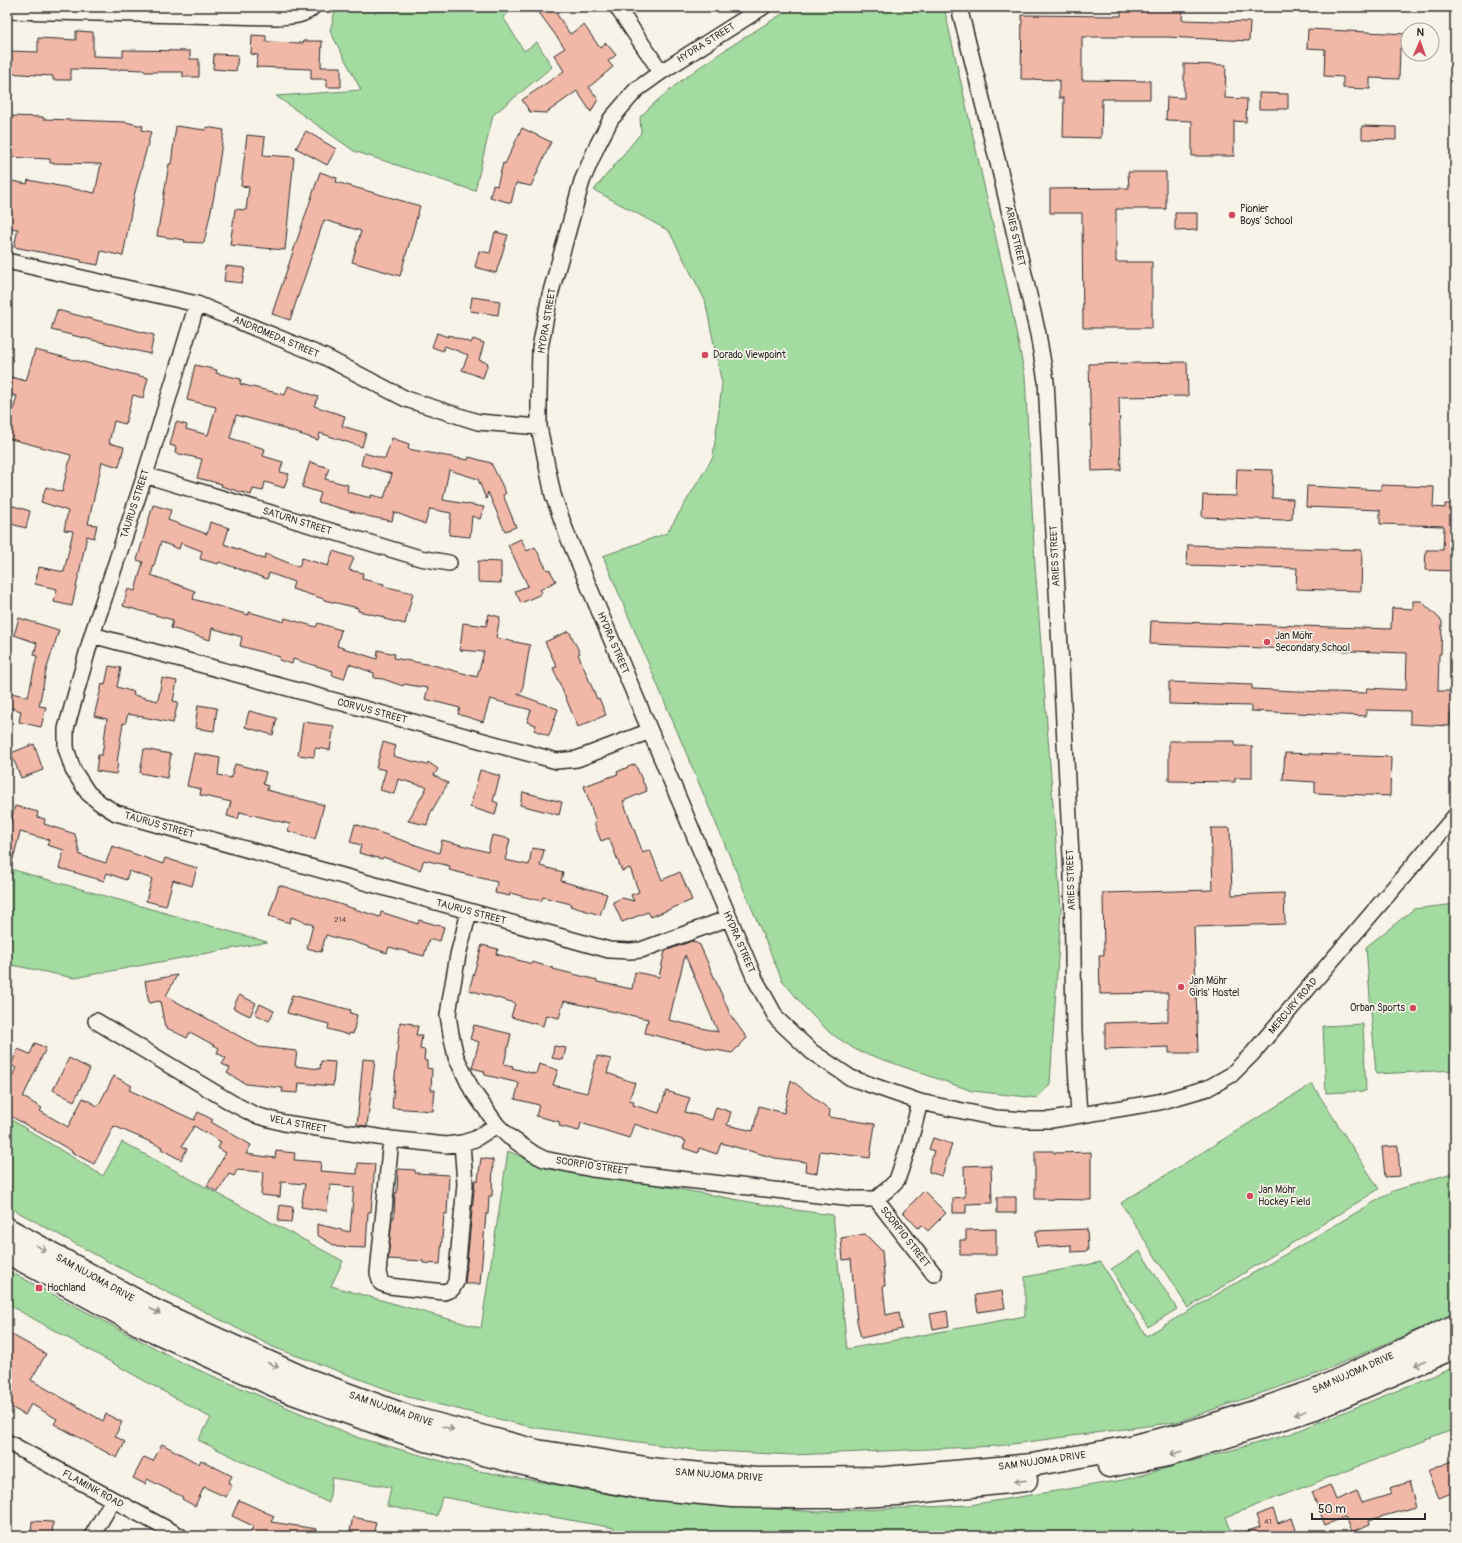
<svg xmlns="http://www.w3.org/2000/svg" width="1462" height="1543" viewBox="0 0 1462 1543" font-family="Pangolin,sans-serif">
  <rect width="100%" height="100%" fill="#f7f3e8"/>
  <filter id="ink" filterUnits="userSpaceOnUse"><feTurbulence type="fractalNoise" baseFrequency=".025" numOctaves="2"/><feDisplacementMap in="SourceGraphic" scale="8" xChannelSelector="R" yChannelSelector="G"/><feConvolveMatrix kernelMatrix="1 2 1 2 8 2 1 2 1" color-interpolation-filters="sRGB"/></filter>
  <g filter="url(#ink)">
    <path fill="#a3dba0" stroke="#678366" d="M398 7H514L515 8 503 17 524 51 537 42 552 67 493 115 475 191 354 151 276 96 361 90 330 31 335 11H398Z
      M793 7H944L1008 292 1025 376 1035 565 1061 910 1050 1084 1037 1098 972 1091 856 1050 830 1033 806 1009 782 980 603 556 667 533 713 457 722 384 705 300 669 231 594 190 641 133 640 117C684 72 740 41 793 7Z
      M7 868 267 942 74 978 7 964Z
      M1455 904V1070L1376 1074 1366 947 1414 909Z
      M1363 1024 1366 1091 1326 1093 1323 1026Z
      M1312 1084 1379 1189 1188 1308 1121 1203Z
      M7 1117 103 1176 122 1142 343 1261 331 1286 481 1328 508 1151 537 1163 788 1209 833 1215 847 1349 1025 1316V1277L1101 1262 1146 1336 1393 1191 1455 1172V1313L1314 1375 1177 1422 997 1446 793 1455 695 1450 531 1427 408 1397 273 1347 105 1260 7 1206Z
      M1140 1251 1177 1309 1148 1327 1111 1269Z
      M7 1270 187 1365 359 1438 474 1470 630 1498 818 1512 970 1505 1123 1480 1290 1434 1455 1367V1429L1226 1517 1233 1536H614V1528L442 1497 437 1516 387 1506 391 1487 332 1478 329 1503 198 1440 211 1418 7 1304Z"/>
    <path fill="#f1b8a8" stroke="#2b2b2b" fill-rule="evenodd" d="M535 7H552L570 34 584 25 600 48 606 43 616 55 608 61 613 67 589 87 598 99 591 112 577 91 546 113 530 112 522 100 564 71 554 55 565 48Z
      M1121 7H1183L1182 20 1250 22 1249 41 1166 37H1082V80L1150 81V99H1102L1101 138 1063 137 1064 98H1059V80L1021 79 1022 15 1121 16Z
      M1308 29 1406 34V49L1400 48 1399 79 1370 78V89L1343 88V77L1324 76 1325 49 1307 48Z
      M76 31 93 32V56L123 57V50L190 51V59H199V77H183V72H145L144 70 120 69V70L71 69V80H53V76L7 73V51L38 52V38L76 40Z
      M252 35 266 36V42L303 43V41H322L321 67H341V87H327V79H311V69L256 67 258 55 251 54Z
      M214 54 238 55 236 71 213 69Z
      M1184 64 1226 65 1225 98 1247 99 1246 122 1234 121V156H1192V121L1166 120 1167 97 1184 98Z
      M1259 93 1288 94V109H1259Z
      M8 116 43 117V119L125 122 143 126 142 130 151 132 134 196 123 256 101 251 98 265 81 262V260L14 247 18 229 7 228V180L27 184 28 180 95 193 101 164 50 163V159L7 157Z
      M176 126 205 130 206 127 224 130 214 196 204 243 184 242 185 240 157 236 169 164H171Z
      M1362 126 1396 127V140L1362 139Z
      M522 128 551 142 531 186 516 183 511 203 490 197 493 185 497 186 503 163 505 164Z
      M306 131 336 149 327 165 296 148Z
      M247 135 265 137 263 155 294 157 285 250 230 245 235 209 246 210 249 187 241 186Z
      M320 172 337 178 336 182 420 206 400 276 352 262 361 231 324 220 290 320 272 314Z
      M1128 172H1166V209H1116V262H1152V328H1083L1082 213H1050V189L1129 188Z
      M1175 213H1197V230L1175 231Z
      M495 232 508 235 496 273 475 267 479 251 490 253Z
      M226 266 245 268 242 283 224 281Z
      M472 297 500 301 498 315 470 311Z
      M57 310 154 335 150 354 51 330Z
      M437 333 448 337 449 335 471 343 473 339 484 343 479 360 488 363 483 378 462 370 468 355 445 346 443 351 432 347Z
      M35 350 148 378 143 398 133 395 125 424 114 421 109 443 124 447 119 467 102 462 88 524 97 525 94 538 87 536 72 606 54 602 57 589 35 584 39 567 64 572 73 531 64 530 68 511 41 502 46 487 62 492 71 455 7 438V433L17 396 7 394V376L26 381Z
      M1187 362 1188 396 1119 397 1121 470 1092 471 1089 364Z
      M195 365 217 370 216 373 241 379 240 384 285 395 288 386 318 397 314 406 345 416 342 426 366 433 362 447 320 433 318 440 281 428V427L236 415 230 438 265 449 263 456 283 462 280 472 289 474 284 488 265 482 263 491 253 489 251 495 221 486 222 484 197 478 202 459 175 453 176 447 170 445 176 422 187 425 186 429 208 435 216 407 187 400Z
      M392 438 409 444 408 449 468 460 469 457 491 463 506 493 503 495 516 527 505 531 488 492 486 499 478 479 449 470 443 500 484 507 480 519 472 516 470 537 449 535 451 513 430 509 425 524 394 512 392 521 371 517 318 502 321 493 302 487 310 462 329 468 325 479 348 485 347 492 371 498V495L384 498 392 474 361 465 364 453 385 459Z
      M1237 469 1273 470 1272 498 1293 499 1292 519 1284 520 1202 517 1203 495 1236 496Z
      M1381 485 1434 487 1433 507 1445 508V504H1455V571L1425 570 1426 550H1443L1444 526 1380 524V510L1306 507 1307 486 1381 490Z
      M7 504 30 511 26 528 7 523Z
      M153 505 171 510 168 520 207 534 210 522 229 528 224 544 264 559 266 554 299 567 302 558 328 566 333 551 354 558 349 570 363 573 362 579 384 584 383 586 413 593 405 624 384 619V617L358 611V608L324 600V599L292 589 294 582 269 573 267 579 219 562 218 564 200 559 202 551 181 543 179 549 161 542 151 575 195 591 193 599 249 615V612L284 622 285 618 316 627 318 623 341 630 337 646 377 659 378 650 395 654 394 658 437 666 477 677 484 652 460 650 463 623 486 626 489 614 500 617 496 638 530 645 522 692 517 694 558 709 549 736 534 730 536 725 527 722 531 710 490 699 483 722 458 714 460 708 425 699 428 688 404 684 403 686 383 679 374 678V673L349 664 344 679 332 675 333 671 293 659 292 664 279 660 280 657 240 646 242 637 212 628 210 640 171 628 173 620 123 606 128 589 135 591 143 562 137 560Z
      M521 539 527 551 535 547 547 570 549 569 556 581 540 590 542 592 539 595 521 603 515 591 528 586 508 545Z
      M1188 545 1362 550 1361 591 1296 589 1297 568 1187 565Z
      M478 561 501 562V583L478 582Z
      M1413 601H1421L1442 621 1441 654H1439L1438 691H1454L1453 713H1450V726L1410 724V711L1366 710V716L1251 711V706L1169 704V682L1252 685V689L1295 691 1366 693 1367 688 1406 690 1407 653 1150 644 1151 621 1391 629 1392 608 1413 609Z
      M19 618 59 630 46 671 39 706 46 707 41 727 19 722 21 711 7 707V692L28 697 37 656 34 655 37 643 14 635Z
      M569 631 580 653 578 654 597 699 599 698 606 715 578 727 553 668 557 667 545 642Z
      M109 666 121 668 117 687 134 692 133 695 158 701 162 678 177 681 173 701 178 702 173 723 128 714 125 724 123 723 117 762H118L116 774 96 771 98 755H102L107 719 94 716 102 684 105 685Z
      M198 705 217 708 214 731 195 728Z
      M249 711 277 718 273 735 245 727Z
      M303 722 334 726 330 750 315 748 314 757 298 755Z
      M1169 741H1235V746H1252V778H1235V782L1169 781Z
      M383 742 396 746 393 756 427 765 428 762 438 769 434 775 448 783 430 814 427 825 408 821 427 787 398 779 394 794 380 790 386 770 376 768Z
      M34 744 43 770 21 778 11 753Z
      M144 749 171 754 167 778 140 773Z
      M194 753 220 758 218 775 231 778 235 764 266 772 263 784 268 786 267 790 324 805 315 839 288 831 290 824 240 812 238 819 227 816 231 802 200 795 201 789 187 786Z
      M1285 753 1391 757 1390 796 1315 793V782L1283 780Z
      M635 764 647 791 623 801 643 853 650 850 662 880 680 872 692 900 651 917 648 912 622 922 613 902 622 898 634 901 631 895 639 892 630 868 622 871 609 838 601 841 594 823 596 822 584 786 618 774 617 772Z
      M480 770 500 776 493 801 498 803 495 815 470 807Z
      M523 792 562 802 559 815 520 805Z
      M15 806 38 812 37 817 45 819 44 824 75 834 80 855 106 863 112 846 163 864 165 858 197 868 192 886 173 880 166 906 146 901 152 879 129 871 126 880 107 873 104 881 59 868 64 850 47 845 49 840 20 832 11 867H7V837Z
      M355 824 439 853 442 840 488 852 492 835 510 839 505 860 529 865 532 848 544 850 540 866 563 872 561 881 607 894 600 915 570 906 571 904 543 897 541 901 510 893V896L495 893 497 882 449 870 450 866 424 860 420 870 383 857 382 859 359 853 361 845 350 842Z
      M1211 828H1230L1232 895 1284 893 1285 924 1194 927 1198 1053H1169V1047L1105 1049V1023L1168 1021V993L1100 994 1099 955H1104L1103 893 1213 890Z
      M279 885 380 917 381 912 418 924 419 920 444 927 440 941 429 939 424 956 389 947 387 953 348 940 347 941 326 935 321 952 307 948 313 925 291 917 290 923 269 916Z
      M692 941 700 945 731 1016 747 1038 732 1053 710 1049 645 1033 648 1019 564 1001 559 1018 546 1015 543 1026 511 1017 515 1003 469 990 482 945 498 949 496 954 532 964V962L553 968V969L597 980V982L632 989 635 972 659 977 665 951ZM685 955 718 1032 669 1020Z
      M177 975 166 996 259 1047 297 1051 295 1066 320 1069 321 1061 335 1062 333 1086 299 1083 298 1093 282 1092 283 1088 246 1084 227 1073 230 1068 222 1064 226 1058 217 1053 219 1048 190 1032 187 1038 165 1027 160 1001 149 1003 145 981Z
      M239 995 256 1003 250 1016 233 1008Z
      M292 995 351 1010 350 1013 357 1015 353 1034 350 1033 349 1035 328 1029 329 1024 287 1013Z
      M260 1004 274 1011 269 1021 255 1014Z
      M400 1022 413 1024V1026H418L416 1035H422L420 1049 425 1050 424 1060 427 1061V1068L432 1069 431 1090H435L433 1111 392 1108Z
      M474 1025 511 1034 504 1064 513 1066 512 1068 536 1074 539 1064 558 1070 553 1085 587 1093 597 1056 611 1059 607 1073 635 1083 629 1100 634 1101 633 1105 659 1113 666 1091 690 1098 685 1112 712 1120 716 1107 731 1112 727 1125 753 1131 759 1106 784 1113 791 1080 830 1110 829 1117 875 1124 870 1158 820 1151 817 1173 805 1171 806 1162 775 1158 721 1143 717 1154 699 1148 698 1153 683 1148 686 1141 634 1124 629 1138 581 1123 579 1131 559 1126 560 1122 536 1116 539 1105 515 1099 519 1083 485 1075 484 1071 472 1068 479 1042 470 1039Z
      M35 1043 46 1048 23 1097 42 1108 40 1111 68 1127 83 1098 98 1106 114 1076 132 1086 129 1090 194 1120 198 1112 213 1120 211 1122 251 1145 246 1154 275 1158 276 1151 295 1153 294 1160 321 1162 320 1171 357 1174 358 1163 375 1164 371 1212H368L366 1248 337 1247 317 1235V1224L350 1232 354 1187 330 1185 327 1211 301 1207 305 1184 281 1182 280 1197 261 1195 263 1172 237 1170 234 1176 229 1174 218 1192 207 1186 226 1153 218 1148 221 1142 194 1126 182 1146 187 1149 181 1160 161 1149 162 1147 114 1126 94 1164 71 1152 72 1151 7 1114V1087L16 1068 11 1065 18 1049 30 1054Z
      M554 1046 566 1048 563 1060 552 1058Z
      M69 1058 90 1069 74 1101 53 1090Z
      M363 1059 375 1060 367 1126 357 1125Z
      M933 1138 952 1144 942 1176 929 1172V1167L934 1151 929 1149Z
      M1398 1146 1400 1176 1385 1177 1382 1147Z
      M1035 1151H1053L1054 1153 1091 1152V1200L1035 1199Z
      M481 1158 493 1160 492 1196H489L488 1214H486L480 1284H465L475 1180H478Z
      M991 1165 992 1203 966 1204V1213H953V1198L965 1197 964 1166Z
      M398 1169 415 1170V1173L449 1175 447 1214H444L440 1264 423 1263V1261L388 1259 392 1218H394L395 1193H397Z
      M924 1191 946 1213 928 1231 922 1225 918 1228 903 1212Z
      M997 1197H1016V1213H997Z
      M280 1205 293 1207 291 1222 278 1221Z
      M996 1229V1255H960V1240H966V1230Z
      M1087 1229 1088 1251 1071 1252V1245L1037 1247 1036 1231Z
      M865 1234 882 1251 885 1286H883L886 1315 899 1312 902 1329 861 1338 857 1321 851 1259 843 1260 841 1238Z
      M1002 1291 1005 1308 978 1312 975 1295Z
      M947 1311 949 1326 933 1329 930 1314Z
      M7 1332 46 1354 31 1380 103 1421 106 1414 122 1422 115 1436 125 1442 117 1458 54 1424 57 1419 31 1404 25 1415 7 1405Z
      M162 1444 199 1464 201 1460 232 1476 228 1483 232 1485 226 1497 204 1487 195 1506 182 1499 183 1497 147 1479 145 1484 133 1478 144 1457 153 1461Z
      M1455 1460V1492L1438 1498 1427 1471Z
      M1409 1482 1416 1507 1369 1520 1370 1524 1351 1532 1345 1517 1325 1525 1312 1492 1330 1485 1336 1500 1357 1491 1362 1503 1392 1494 1390 1488Z
      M239 1500 274 1516 271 1522 317 1529 316 1536H249L253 1526 232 1516Z
      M1273 1509 1278 1523 1292 1518 1298 1536H1239V1534L1260 1527 1256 1515Z
      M353 1517 376 1522 373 1536H349Z
      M32 1521 53 1522 52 1536H31Z"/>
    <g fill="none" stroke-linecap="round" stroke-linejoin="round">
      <defs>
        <path id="minor" d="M617 7 661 72
          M763 7 661 72 636 90 611 119 597 146 582 181 550 295 540 348 539 395V427L553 495 568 537 755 979 777 1019 812 1052 851 1078 920 1102 996 1118 1025 1120H1051L1159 1102 1208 1088 1231 1075 1252 1054 1455 816
          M959 7 1001 175 1038 334 1046 381 1072 875 1074 1033 1079 1115
          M7 11 277 17C290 16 303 17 313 7
          M7 261 197 304 325 357 406 399 478 422 539 427
          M197 304 145 475 92 635 66 729V748L73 770 88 793 100 803 116 813 609 950 630 951 641 950 729 918
          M145 475 420 558 449 563
          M92 635 557 761 577 759 650 731
          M469 912 458 955 451 995 448 1015 451 1034 456 1057 472 1090 497 1125 508 1136 534 1154 544 1159 592 1169 853 1199H876L888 1189 897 1180 909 1145 920 1102
          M96 1021 232 1103 255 1115 284 1123 391 1139 446 1145 462 1143 475 1139 497 1125
          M391 1139 378 1273 381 1283 389 1286 444 1292 452 1289 456 1282 465 1184 462 1143
          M876 1199 934 1274
          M7 1442 180 1536
          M92 1536 113 1500"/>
        <path id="trunk" d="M7 1229 155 1311 303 1378 412 1418 537 1451 659 1470 756 1479 886 1478 1032 1465 1130 1447 1184 1434 1254 1412 1317 1390 1455 1326
          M7 1252 139 1324 287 1391 422 1439 561 1473 638 1487 733 1496 790 1497H840L897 1494 1026 1480
          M1109 1466 1168 1455 1315 1408 1455 1347"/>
      </defs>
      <use href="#minor" stroke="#2b2b2b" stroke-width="18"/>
      <use href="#trunk" stroke="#2b2b2b" stroke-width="25"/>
      <use href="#minor" stroke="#f7f3e8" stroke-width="15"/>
      <use href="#trunk" stroke="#f7f3e8" stroke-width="22"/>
    </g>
    <defs><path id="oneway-shaft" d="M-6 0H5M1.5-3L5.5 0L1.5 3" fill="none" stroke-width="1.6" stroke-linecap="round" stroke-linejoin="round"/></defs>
    <g stroke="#918f8a">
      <use href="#oneway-shaft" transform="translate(41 1248) rotate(29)"/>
      <use href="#oneway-shaft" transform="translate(155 1311) rotate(27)"/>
      <use href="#oneway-shaft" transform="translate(1420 1363) rotate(156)"/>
      <use href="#oneway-shaft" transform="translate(273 1365) rotate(25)"/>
      <use href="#oneway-shaft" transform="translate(1300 1413) rotate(161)"/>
      <use href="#oneway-shaft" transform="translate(448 1428) rotate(15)"/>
      <use href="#oneway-shaft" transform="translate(1176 1453) rotate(163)"/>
      <use href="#oneway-shaft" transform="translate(1020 1481) rotate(174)"/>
    </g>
  </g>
  <g fill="#d1495b" stroke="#f7f3e8" stroke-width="1.5">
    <circle cx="1232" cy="215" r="4"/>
    <circle cx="705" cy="355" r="4"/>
    <circle cx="1267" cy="642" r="4"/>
    <circle cx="1181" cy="987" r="4"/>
    <circle cx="1413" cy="1008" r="4"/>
    <circle cx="1250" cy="1196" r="4"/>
    <rect x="35" y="1284" width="8" height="8" rx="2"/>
  </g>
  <g text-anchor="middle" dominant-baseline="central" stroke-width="3.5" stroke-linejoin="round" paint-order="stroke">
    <g font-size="8" fill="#5c4e4a">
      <text x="340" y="919">214</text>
      <text x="1268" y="1521">41</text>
    </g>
    <g font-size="10" fill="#2b2b2b" stroke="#f7f3e8">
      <text transform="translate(706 43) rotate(-32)">HYDRA STREET</text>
      <text transform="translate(1015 236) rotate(77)">ARIES STREET</text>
      <text transform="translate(547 321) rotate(-80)">HYDRA STREET</text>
      <text transform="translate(276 337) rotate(23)">ANDROMEDA STREET</text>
      <text transform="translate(135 504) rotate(-72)">TAURUS STREET</text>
      <text transform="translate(297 521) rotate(17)">SATURN STREET</text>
      <text transform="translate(1055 556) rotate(-93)">ARIES STREET</text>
      <text transform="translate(613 643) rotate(67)">HYDRA STREET</text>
      <text transform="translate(372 711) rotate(15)">CORVUS STREET</text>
      <text transform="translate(159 825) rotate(16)">TAURUS STREET</text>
      <text transform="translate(1071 880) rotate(-92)">ARIES STREET</text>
      <text transform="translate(471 912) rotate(15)">TAURUS STREET</text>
      <text transform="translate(739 942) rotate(67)">HYDRA STREET</text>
      <text transform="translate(1293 1006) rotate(-50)">MERCURY ROAD</text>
      <text transform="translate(298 1124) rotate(11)">VELA STREET</text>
      <text transform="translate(592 1166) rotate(9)">SCORPIO STREET</text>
      <text transform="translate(905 1237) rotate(52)">SCORPIO STREET</text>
      <text transform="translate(95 1278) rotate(29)">SAM NUJOMA DRIVE</text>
      <text transform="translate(1353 1373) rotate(-24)">SAM NUJOMA DRIVE</text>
      <text transform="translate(391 1409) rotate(19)">SAM NUJOMA DRIVE</text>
      <text transform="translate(1042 1461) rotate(-8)">SAM NUJOMA DRIVE</text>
      <text transform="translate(719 1475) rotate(4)">SAM NUJOMA DRIVE</text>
      <text transform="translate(93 1489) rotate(29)">FLAMINK ROAD</text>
    </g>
    <g font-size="10" fill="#2b2b2b" stroke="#f7f3e8" text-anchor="start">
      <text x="1240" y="209">Pionier<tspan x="1240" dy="12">Boys' School</tspan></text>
      <text x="713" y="355">Dorado Viewpoint</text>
      <text x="1275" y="636">Jan Möhr<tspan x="1275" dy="12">Secondary School</tspan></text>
      <text x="1189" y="981">Jan Möhr<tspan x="1189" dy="12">Girls' Hostel</tspan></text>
      <text x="1405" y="1008" text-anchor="end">Orban Sports</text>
      <text x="1258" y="1190">Jan Möhr<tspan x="1258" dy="12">Hockey Field</tspan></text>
      <text x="47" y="1288">Hochland</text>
    </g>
  </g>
  <rect width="1462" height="1543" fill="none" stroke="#f7f3e8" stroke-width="24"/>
  <rect x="12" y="12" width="1438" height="1519" fill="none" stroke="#2b2b2b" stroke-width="1.5" filter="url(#ink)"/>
  <g transform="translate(1420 42) rotate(2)"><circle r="19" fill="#f7f3e8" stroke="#a5a39c"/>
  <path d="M0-3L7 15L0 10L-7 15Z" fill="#d1495b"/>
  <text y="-6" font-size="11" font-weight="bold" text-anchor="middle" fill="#2b2b2b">N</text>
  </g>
  <path d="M1312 1513v6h113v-6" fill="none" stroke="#2b2b2b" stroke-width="2"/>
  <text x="1318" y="1513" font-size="12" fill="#2b2b2b" stroke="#f7f3e8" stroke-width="3" paint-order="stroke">50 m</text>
</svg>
